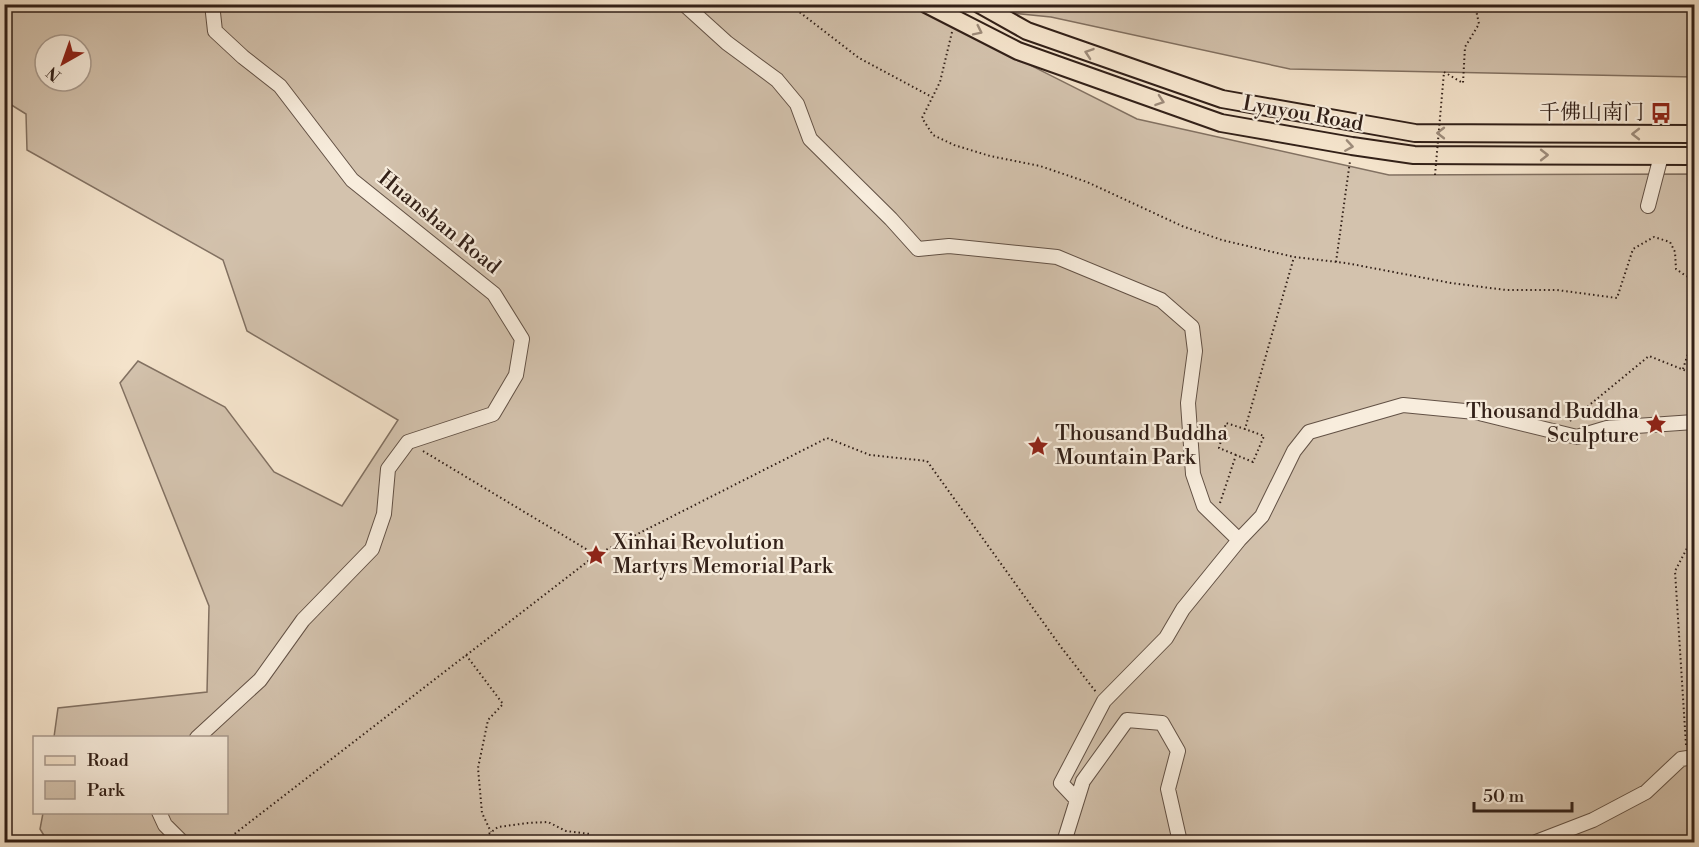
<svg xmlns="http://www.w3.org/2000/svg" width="1699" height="847" viewBox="0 0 1699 847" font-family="'Libre Bodoni','Noto Serif SC',serif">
  <rect width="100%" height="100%" fill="#f4e3cb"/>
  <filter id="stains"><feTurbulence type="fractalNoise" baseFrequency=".00333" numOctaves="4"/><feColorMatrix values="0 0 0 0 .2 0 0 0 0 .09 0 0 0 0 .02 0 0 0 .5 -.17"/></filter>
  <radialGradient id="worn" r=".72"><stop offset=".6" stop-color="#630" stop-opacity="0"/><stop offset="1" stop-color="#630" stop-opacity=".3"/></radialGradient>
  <path fill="#d3c2ad" stroke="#827162" stroke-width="1.5" fill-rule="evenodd" d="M909 4 1137 119 1389 175 1694 174V842H48L40 829 43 813 226 812V738L54 737 58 708 207 692 209 606 120 383 138 361 225 407 274 472 342 506 398 420 247 331 223 260 27 150 26 114 5 101V12L19 5ZM45 45H81V81H45Z
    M987 5H1694V77L1290 69 1051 17 993 11Z"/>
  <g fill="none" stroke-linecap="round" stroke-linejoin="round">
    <defs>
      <path id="minor" d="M684 4 727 43 777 80 797 104 810 139 891 219 918 249 949 246 1057 257 1161 300 1192 327 1195 351 1188 403 1193 474 1204 506 1239 540
        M1648 206 1661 156
        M197 738 260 680 303 620 372 549 384 514 388 469 408 442 493 414 516 375 522 339 494 294 352 180 280 86 243 57 215 31 212 4
        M1077 800 1061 783 1104 701 1166 638 1183 609 1239 540 1262 516 1294 451 1309 432 1403 405 1475 412 1577 437 1607 428 1694 422
        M159 812 165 825 182 842
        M1064 842 1083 781 1127 720 1162 723 1178 751 1168 789 1180 842
        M1536 842 1593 820 1646 792 1681 759 1694 757"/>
      <path id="major" d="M926 4 1018 51 1221 123 1352 146 1414 155 1694 156
        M979 4 1027 31 1222 99 1415 133 1694 134"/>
    </defs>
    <use href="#minor" stroke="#625145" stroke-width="16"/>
    <use href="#major" stroke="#322018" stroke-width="20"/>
    <path stroke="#322018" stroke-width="2" stroke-dasharray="1.5 3" stroke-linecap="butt" d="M789 4 859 58 932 97
      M952 32 940 82 922 118 933 135 954 145 990 156 1040 166 1087 182 1182 226 1222 240 1294 257 1346 263 1451 283 1506 290H1557L1617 298 1633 249 1654 237 1670 242 1675 252 1676 269 1686 276 1694 279
      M1444 72 1463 83 1465 47 1479 24 1476 10 1485 4
      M1336 262 1350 161
      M1683 369 1694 335
      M1570 421 1649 356 1694 374
      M423 451 596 555
      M1236 455 1219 448 1226 423 1245 429 1294 257
      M1220 503 1236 455 1253 462 1264 436 1245 429
      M466 655 503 704 488 720 478 768 482 813 491 832
      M1686 745 1675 571 1694 535
      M1690 771 1694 792
      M224 842 596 555 827 438 870 455 927 461 1061 647 1096 692
      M478 842 498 827 528 823 548 822 566 831 590 834 589 842"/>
    <use href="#minor" stroke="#f8eddd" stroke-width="14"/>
    <use href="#major" stroke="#f4e3cb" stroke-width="16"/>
    <path stroke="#322018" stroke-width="2" stroke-dasharray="1.5 3" stroke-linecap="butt" d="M1435 175 1444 72"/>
  </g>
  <defs><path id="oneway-chevron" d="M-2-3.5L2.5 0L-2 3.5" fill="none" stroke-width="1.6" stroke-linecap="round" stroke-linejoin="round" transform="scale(1.5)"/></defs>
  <g stroke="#9d8b7a">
    <use href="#oneway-chevron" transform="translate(978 31) rotate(26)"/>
    <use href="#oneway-chevron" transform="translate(1089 53) rotate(-161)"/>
    <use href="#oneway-chevron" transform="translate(1160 101) rotate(19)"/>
    <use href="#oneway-chevron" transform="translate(1441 133) rotate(-180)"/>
    <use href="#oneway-chevron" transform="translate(1636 134) rotate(-180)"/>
    <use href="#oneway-chevron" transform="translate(1349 146) rotate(9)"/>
    <use href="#oneway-chevron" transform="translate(1544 155)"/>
  </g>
  <defs>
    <symbol id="bus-bare" viewBox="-9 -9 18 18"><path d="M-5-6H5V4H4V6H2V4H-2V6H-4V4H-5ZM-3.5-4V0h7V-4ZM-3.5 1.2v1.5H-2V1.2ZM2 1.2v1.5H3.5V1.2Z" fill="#8f2418" stroke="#f8eddd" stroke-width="2.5" paint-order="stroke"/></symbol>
    <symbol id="sight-bare" viewBox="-9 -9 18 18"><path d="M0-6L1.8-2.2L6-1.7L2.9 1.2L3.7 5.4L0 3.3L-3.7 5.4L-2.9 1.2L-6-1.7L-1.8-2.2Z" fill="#8f2418" stroke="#f8eddd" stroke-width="2.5" paint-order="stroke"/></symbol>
  </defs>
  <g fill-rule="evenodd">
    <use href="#bus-bare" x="1646" y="98" width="30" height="30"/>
    <use href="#sight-bare" x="1641" y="409" width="30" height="30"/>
    <use href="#sight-bare" x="1023" y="431" width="30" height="30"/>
    <use href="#sight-bare" x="581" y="540" width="30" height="30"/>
  </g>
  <g text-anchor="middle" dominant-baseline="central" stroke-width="4.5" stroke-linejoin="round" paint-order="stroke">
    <g font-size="21" fill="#322018" stroke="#f8eddd" text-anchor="end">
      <text x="1644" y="113">千佛山南门</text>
      <text x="1639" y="412">Thousand Buddha<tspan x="1639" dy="24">Sculpture</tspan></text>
      <text x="1055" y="434" text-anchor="start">Thousand Buddha<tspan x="1055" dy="24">Mountain Park</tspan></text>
      <text x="613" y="543" text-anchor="start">Xinhai Revolution<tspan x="613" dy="24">Martyrs Memorial Park</tspan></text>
    </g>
    <g font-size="21" fill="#322018" stroke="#f8eddd">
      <text transform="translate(1303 114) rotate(10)">Lyuyou Road</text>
      <text transform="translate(439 223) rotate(39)">Huanshan Road</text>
    </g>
  </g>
  <rect width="1699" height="847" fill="none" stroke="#f4e3cb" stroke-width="24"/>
  <rect x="6" y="6" width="1687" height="835" fill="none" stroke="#322018" stroke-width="3"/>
  <rect x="12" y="12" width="1675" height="823" fill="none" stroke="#322018" stroke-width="1.5"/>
  <rect x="33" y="736" width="195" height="78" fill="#f8eddd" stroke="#a99b8e" stroke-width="1.5"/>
  <rect x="45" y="756" width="30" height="9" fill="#f4e3cb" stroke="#a99b8e" stroke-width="1.5"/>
  <text x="87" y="766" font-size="18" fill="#322018">Road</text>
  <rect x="45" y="781" width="30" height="18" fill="#d3c2ad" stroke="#a99b8e" stroke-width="1.5"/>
  <text x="87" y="796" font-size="18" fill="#322018">Park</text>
  <g transform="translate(63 63) rotate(220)"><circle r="28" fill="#f8eddd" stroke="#a99b8e" stroke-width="1.5"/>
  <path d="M0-4.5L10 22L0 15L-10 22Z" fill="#8f2418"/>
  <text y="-9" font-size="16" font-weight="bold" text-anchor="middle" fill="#322018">N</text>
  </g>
  <path d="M1474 802v9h98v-9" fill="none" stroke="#322018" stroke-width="3"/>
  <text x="1483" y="802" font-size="18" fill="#322018" stroke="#f8eddd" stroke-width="4.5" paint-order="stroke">50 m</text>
  <rect width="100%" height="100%" filter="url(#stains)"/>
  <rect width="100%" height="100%" fill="url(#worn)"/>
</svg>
